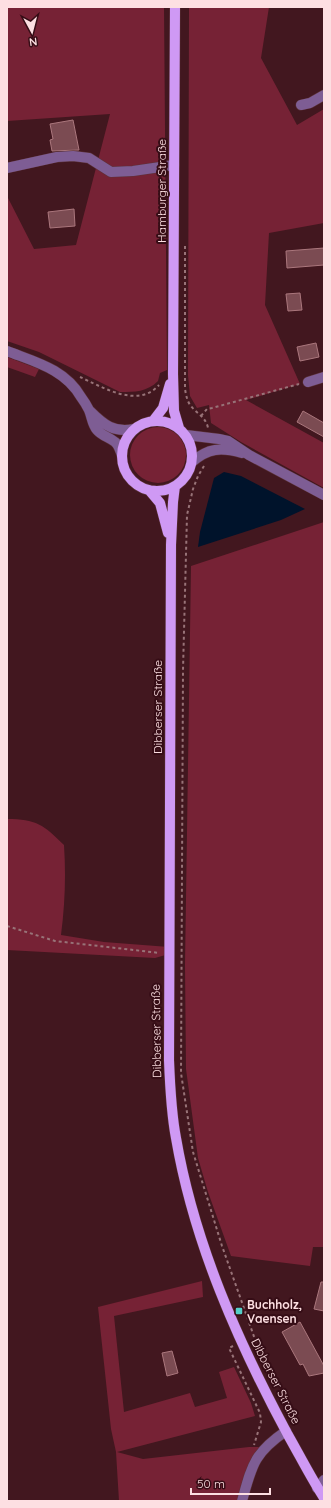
<svg xmlns="http://www.w3.org/2000/svg" width="331" height="1508" viewBox="0 0 331 1508" font-family="Quicksand,sans-serif">
  <rect width="100%" height="100%" fill="#42171f"/>
  <path fill="#762235" d="M7 7H164L167 370 160 373 158 381C147 392 135 392 120 392L39 352 7 341V196L34 249 76 245 110 114 7 121Z
    M189 7H269L261 58 297 125 324 109V223L269 233 265 305 300 384 246 400 324 443V488L241 442 211 423 209 405 197 408 190 396 188 375Z
    M7 357 39 369 35 377 7 367Z
    M130 455a28 28 0 1 1 56 0a28 28 0 1 1-56 0Z
    M324 522V1247H313L310 1266 231 1256 208 1192 198 1158 186 1069 185 965 191 566Z
    M7 819C36 819 44 825 64 845 66 875 65 905 61 935L104 942 169 947V954L155 958 7 950Z
    M202 1281 203 1297 114 1316 124 1412 190 1393 195 1407 227 1398 219 1372 234 1367 251 1403 255 1416 117 1452 143 1459 249 1447H265L242 1501H119L116 1452 111 1429 98 1307Z"/>
  <path fill="#00132b" d="M224 472 241 476 305 509 281 520 198 547 200 532 214 478Z"/>
  <path fill="#7b4b52" stroke="#ab777d" d="M73 120 79 150 52 151 50 140 53 139 50 124Z
    M74 209 75 226 50 228 48 212Z
    M324 248V265L287 268 286 251Z
    M300 293 302 310 288 311 286 294Z
    M316 343 319 357 300 361 297 347Z
    M303 411 324 423V437L297 422Z
    M321 1282H324V1311L314 1309Z
    M300 1322 324 1366V1373L309 1376 303 1364 300 1365 282 1332Z
    M172 1351 178 1373 167 1376 162 1353Z"/>
  <g fill="none" stroke-linecap="round" stroke-linejoin="round">
    <defs>
      <path id="minor" d="M301 105 310 103 324 95
        M7 168 57 157 73 156 89 158 111 172 133 171 174 165
        M7 351C35 362 65 369 81 397 84 401 87 406 89 410 92 417 92 424 97 430 102 436 109 437 115 442 119 445 120 451 122 455
        M308 382 324 377
        M90 411C104 425 114 433 134 429
        M186 435 219 439 228 441 249 455 324 495
        M192 462C208 448 221 447 242 453
        M317 1488 324 1480
        M242 1501C252 1465 254 1453 286 1431"/>
      <path id="major" d="M175 7 173 374 174 411 179 428
        M122 456a35 35 0 1 1 70 0a35 35 0 1 1-70 0Z
        M153 421 163 408 170 384
        M175 486 173 502 171 545 169 1060C170 1086 171 1112 176 1138 194 1243 238 1342 288 1435 300 1456 311 1478 324 1498
        M149 490 160 503 168 533"/>
    </defs>
    <use href="#minor" stroke="#5c333a" stroke-width="11"/>
    <use href="#major" stroke="#5c333a" stroke-width="11"/>
    <path stroke="#987378" stroke-width="2" stroke-dasharray="3 3" stroke-linecap="butt" d="M185 246V389C186 395 187 400 190 405 196 413 206 417 208 428
      M80 377C102 387 138 409 159 385
      M201 416 207 409 212 408 299 384
      M204 466 198 476 193 489 187 515 183 670 181 1073 193 1152 222 1246 263 1362
      M7 926 55 941 160 953
      M233 1346 229 1348 260 1413 261 1422 254 1445"/>
    <use href="#minor" stroke="#7e5d94" stroke-width="10"/>
    <use href="#major" stroke="#cf99f4" stroke-width="10"/>
  </g>
  <rect fill="#54cdc7" stroke="#360d16" stroke-width="1.5" x="235" y="1307" width="8" height="8" rx="2"/>
  <g text-anchor="middle" dominant-baseline="central" stroke-width="4" stroke-linejoin="round" paint-order="stroke">
    <g font-size="12" fill="#fddfe2" stroke="#360d16">
      <text transform="translate(161 191) rotate(-90)">Hamburger Straße</text>
      <text transform="translate(157 707) rotate(-90)">Dibberser Straße</text>
      <text transform="translate(156 1031) rotate(-91)">Dibberser Straße</text>
      <text transform="translate(276 1381) rotate(63)">Dibberser Straße</text>
    </g>
    <g font-size="12" font-weight="bold" fill="#fddfe2" stroke="#360d16" text-anchor="start">
      <text x="247" y="1304">Buchholz,<tspan x="247" dy="14">Vaensen</tspan></text>
    </g>
  </g>
  <rect width="331" height="1508" fill="none" stroke="#fddfe2" stroke-width="16"/>
  <g transform="translate(32 32) rotate(173)" stroke="#360d16" stroke-width="3" paint-order="stroke">
  <path d="M0-3L7 15L0 10L-7 15Z" fill="#fddfe2"/>
  <text y="-6" font-size="11" font-weight="bold" text-anchor="middle" fill="#fddfe2">N</text>
  </g>
  <path d="M191 1488v6h79v-6" fill="none" stroke="#fddfe2" stroke-width="2"/>
  <text x="197" y="1488" font-size="12" fill="#fddfe2" stroke="#360d16" stroke-width="3" paint-order="stroke">50 m</text>
</svg>
